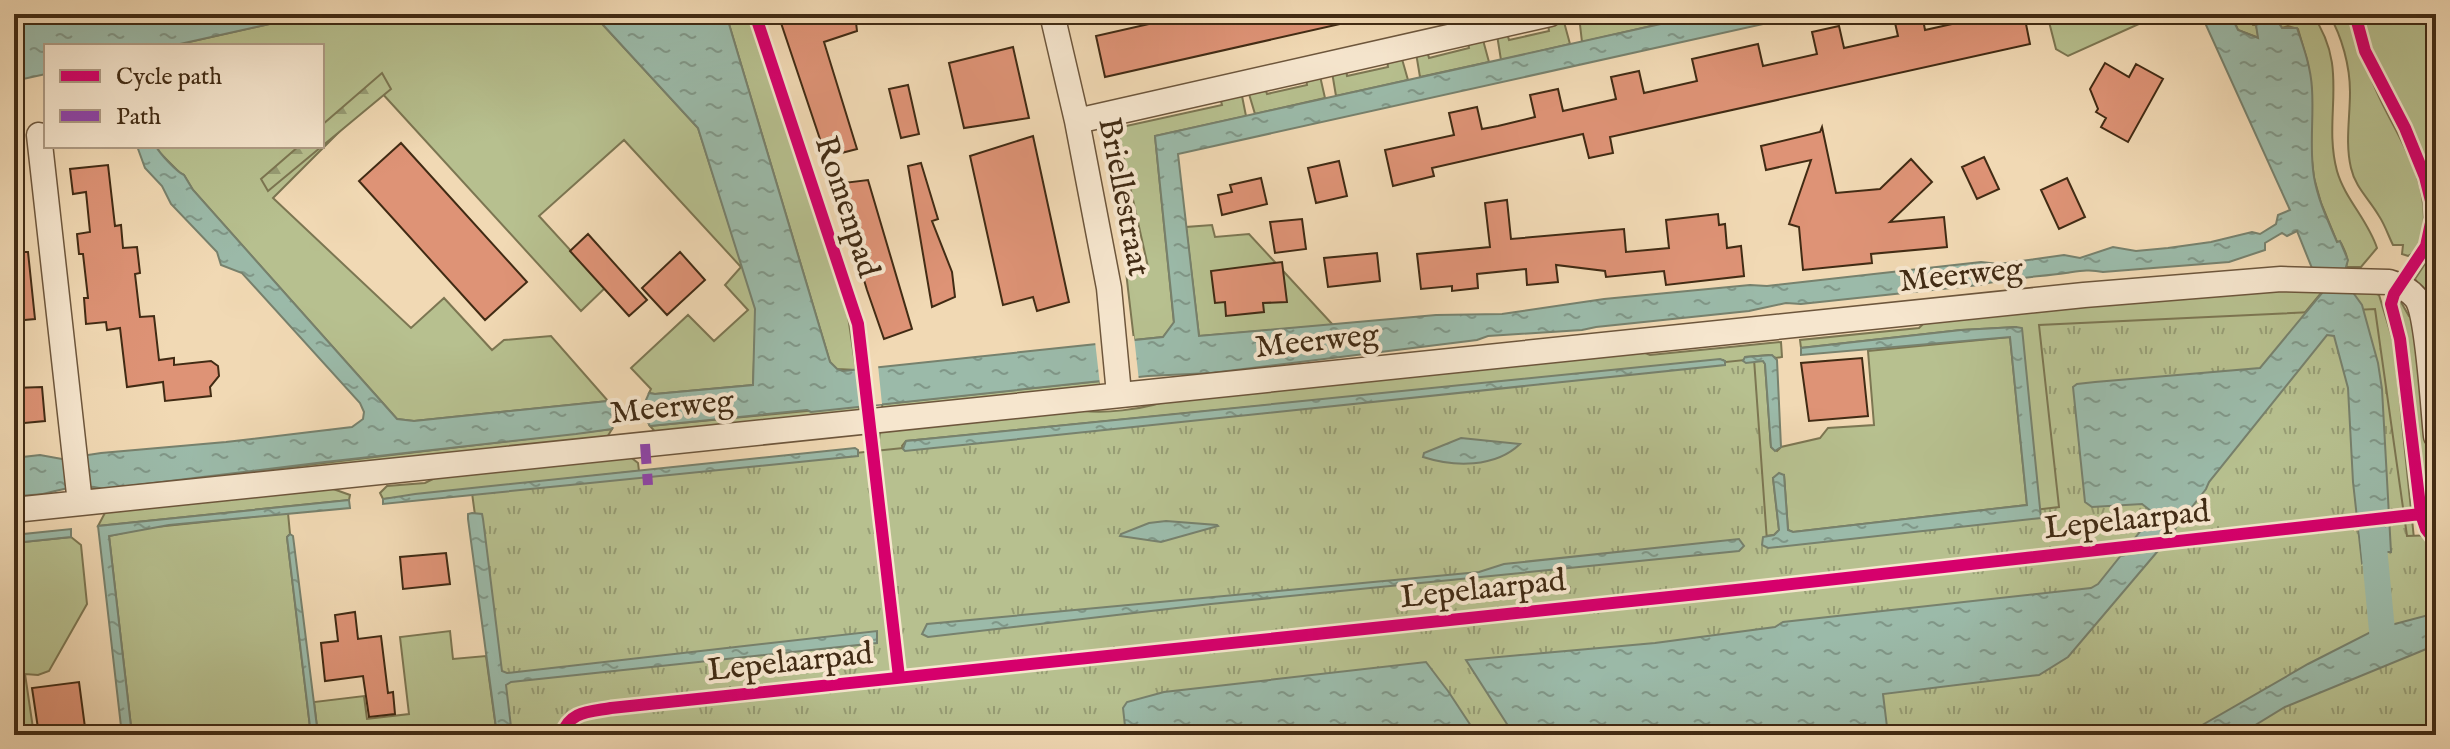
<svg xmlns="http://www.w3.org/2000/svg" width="2450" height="749" viewBox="0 0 2450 749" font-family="'IM FELL English',serif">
  <defs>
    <pattern id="forest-firs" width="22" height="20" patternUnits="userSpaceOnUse" patternTransform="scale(2)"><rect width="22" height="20" fill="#b7c08f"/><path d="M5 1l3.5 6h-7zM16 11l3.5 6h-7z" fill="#969c74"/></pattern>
    <pattern id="park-tufts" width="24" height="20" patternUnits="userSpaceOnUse" patternTransform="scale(2)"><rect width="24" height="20" fill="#b7c08f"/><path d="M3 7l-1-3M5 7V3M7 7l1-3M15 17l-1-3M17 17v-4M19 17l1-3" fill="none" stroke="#969c74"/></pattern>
    <pattern id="water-ripples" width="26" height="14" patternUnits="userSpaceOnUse" patternTransform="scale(2)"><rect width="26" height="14" fill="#9bbaa9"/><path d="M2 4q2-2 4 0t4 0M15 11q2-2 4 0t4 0" fill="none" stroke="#809788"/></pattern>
  </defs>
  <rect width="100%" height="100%" fill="#f1d9b4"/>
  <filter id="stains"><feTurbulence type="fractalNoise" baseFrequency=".0025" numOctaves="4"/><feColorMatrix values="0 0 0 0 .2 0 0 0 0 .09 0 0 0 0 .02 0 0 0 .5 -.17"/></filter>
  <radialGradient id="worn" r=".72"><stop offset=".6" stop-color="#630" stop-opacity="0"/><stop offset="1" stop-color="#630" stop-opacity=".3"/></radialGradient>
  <path fill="#b7c08f" stroke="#7c7652" stroke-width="2" fill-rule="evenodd" d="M314 14H593L698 128 756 309 753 385 655 394 649 393 651 389 631 368 688 315 714 341 748 310 725 285 741 267 624 140 539 216 605 288 581 311 380 91 273 198 411 328 444 298 492 350 504 340 551 336 608 401 414 421 397 419 193 190 184 175 180 173 159 152 156 146H322V46H171Z
    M726 14H748L848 316 856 370 837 369 830 362Z
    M1590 14H1595L1597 19 1620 14H1648L1651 26 1582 42 1579 16Z
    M2047 14H2161L2068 56 2056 49Z
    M2231 14H2247L2253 25H2256L2259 38 2238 30Z
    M2282 14H2312C2351 69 2322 115 2337 171 2345 199 2368 220 2377 248L2361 267H2346C2349 258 2345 251 2341 243L2337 242 2321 203 2314 178 2311 151 2312 91 2307 60 2298 29 2288 26 2282 28 2275 17Z
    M2329 14H2347C2356 40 2365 65 2376 90 2396 136 2430 178 2423 231 2421 243 2419 251 2408 256L2402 254 2403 245H2393C2388 235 2385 225 2379 216 2370 200 2355 187 2351 168 2345 143 2350 118 2350 92 2350 66 2342 37 2329 14Z
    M2361 14H2426L2436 35V203L2423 154 2369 43Z
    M1560 21 1564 22 1570 44 1501 60 1497 35 1507 33 1509 40 1549 31 1548 24Z
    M1483 40 1489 62 1420 77 1416 53 1427 51 1429 58 1469 48 1468 41Z
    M1402 59 1408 80 1336 96 1332 72 1346 70 1347 76 1388 67 1387 60Z
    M1320 76 1325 98 1255 114 1249 94 1265 88 1267 94 1307 85 1306 78Z
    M1242 96 1246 116 1155 136 1174 323 1163 337 1134 340 1126 272 1148 267 1117 128 1222 105 1220 97Z
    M1212 225 1215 237 1249 234 1333 325 1199 336 1186 227Z
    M2436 238V342L2431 303 2415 279 2430 256Z
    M2321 290 2322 292 2259 368 2085 502 1940 562 885 496 879 440 880 432 885 427 1067 408C1097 416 1148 410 1176 397L1638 350 1650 355 1781 342 1782 357 1776 358 1769 355 1745 357 1763 361 1765 364 1771 447 1777 451 1781 447 1820 438 1828 428 1874 425 1868 351 2010 337 2027 505 1793 532 1788 530 1784 475 1773 478 1779 530 1774 535 1765 536 2040 518 2016 327 1961 330 1801 348 1800 340 1919 328 1927 320 2214 292ZM1724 360 903 449 902 446 906 441Z
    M2352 291 2375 293 2379 295 2394 344 2420 597Z
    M2398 301 2401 302 2409 316 2413 315 2432 479 2429 483 2421 480 2406 339Z
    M1100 381 1101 388 883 413 882 404Z
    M859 406 860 415 658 435 650 426Z
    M612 429 606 439 98 493 89 484 104 489Z
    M628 455 638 463 639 471 383 499 380 493 387 486 425 483 447 472Z
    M325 486 350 495 349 500 98 526 107 509Z
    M2431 496 2436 497V533L2427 518 2426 501Z
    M288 513 290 534 287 537 311 735H132L109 536 146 528Z
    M71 537 81 545 87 604 49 671 38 675 25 674 34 735H14V543Z
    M450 631 453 659 486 656 497 735H318L314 702 364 696 367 719 409 714 400 637Z"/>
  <path fill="url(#forest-firs)" stroke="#7c7652" stroke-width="2" d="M382 73 391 89 268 191 261 179 299 146H322V125Z"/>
  <path fill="url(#park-tufts)" stroke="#7c7652" stroke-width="2" d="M2375 309 2407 536 2436 535V735H505L472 493 1754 359 1767 541 2059 507 2039 325Z"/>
  <path fill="url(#water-ripples)" stroke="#77816d" stroke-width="2" d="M14 14H314L171 46H46V74L14 81Z
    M593 14H726L830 362 837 369 843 371 1163 337 1174 322 1155 136 1706 14H1808L1178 154 1199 336 1436 315 1502 314 1604 299 1750 285 1767 286 1981 262 1999 264 2064 255 2080 258 2113 247 2136 251 2168 248 2211 242 2252 232 2260 234 2276 224 2278 215 2290 210 2201 14H2230L2238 30 2258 38 2256 25 2275 17 2282 28H2297C2304 48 2311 68 2312 89 2314 119 2309 148 2314 177 2318 200 2328 221 2337 242L2340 241 2348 260 2346 267 2352 291 2362 305 2378 363 2382 389 2391 552H2374L2362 563 2353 482 2348 388 2334 336 2327 335 2209 482 2206 489 2157 552 2068 657 2039 675 1883 694 1888 735H1514L1466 660 1655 643 1775 627 1783 622 2091 588 2098 584 2150 519 2151 511 2142 504 2092 507 2085 502 2073 387 2077 384 2095 382 2260 368 2322 293 2297 231 2287 236 2282 233 2265 243V250L2229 262 2103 272C2089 269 2080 271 2066 273 2037 277 2008 278 1979 285L1801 304 1786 303 1749 311 1596 327 1582 330 1488 336 1477 340 1211 373 1148 376 811 412 807 410 650 426 644 416 615 419 612 429 576 434 325 462 104 489C82 483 68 488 47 493 36 496 25 495 14 496V458L40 455 62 459 101 453 226 442 352 427 363 419 364 412 360 403 242 273 221 265 217 252 171 204 162 186 145 168 137 146H156C159 153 177 172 184 175L193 190 397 419 414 421 608 401 614 409 643 407 649 393 655 394 753 385 755 309 698 128Z
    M2016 327 2022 328 2041 518 1768 548 1762 545 1763 537 1774 535 1779 530 1773 478 1779 473 1784 475 1788 530 1793 532 2027 505 2010 337 1801 355V348L1961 330Z
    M1772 355 1777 360 1781 447 1775 451 1771 447 1765 364 1763 361 1746 363 1743 361 1745 357Z
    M1720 359 1725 361V365L905 451 903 449 906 441Z
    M1461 438 1520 444C1495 468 1454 467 1423 457L1424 453Z
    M855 448 858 450V456L383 504V499L415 494Z
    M349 500 350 508 169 525 109 536 132 735H122L98 526Z
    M472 513 482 514 483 519 502 671 507 673 877 631V643L511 682 506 685 512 735H497L468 519V514Z
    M1166 521 1217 525 1218 526 1161 542 1120 536 1121 534 1149 523Z
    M71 529V537L14 543V535Z
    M290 534 293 536 318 735H311L287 537Z
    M1739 539 1744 546 1739 551 1211 604 928 637 922 634 927 624 1479 572 1504 564Z
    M2388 605 2391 625 2436 613V645L2285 707 2239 735H2185L2308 664 2371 632 2369 607Z
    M1426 662 1448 691 1477 735H1126L1123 708 1127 702 1164 692Z"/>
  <path fill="#f1d9b4" d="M1134 336 1139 381 1100 385 1095 341Z
    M878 365 882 404 860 406 855 366Z
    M643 406 644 416 615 419 614 409Z
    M2393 511V526L2354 531 2352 515Z
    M2175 535 2163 551 2114 557 2128 540Z"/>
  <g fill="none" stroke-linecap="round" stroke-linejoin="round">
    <path stroke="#9bbaa9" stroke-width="26" d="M2371 516 2383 641"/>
  </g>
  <path fill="#de9376" stroke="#412b14" stroke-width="2" d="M778 14H855L857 31 824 42 857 149 826 157Z
    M1193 14H1348L1349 22 1105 77 1096 36Z
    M1893 14H1922L1925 30 1979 18 1978 14H2024L2030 44 1610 137 1613 153 1589 158 1583 134 1432 168 1434 176 1393 186 1385 150 1454 135 1449 113 1477 107 1482 129 1498 126 1535 117 1530 95 1558 89 1563 111 1616 99 1611 77 1639 71 1644 93 1697 81 1692 59 1758 44 1763 66 1817 54 1812 32 1839 26 1844 48 1898 36Z
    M1013 47 1029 118 964 128 949 63Z
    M2105 63 2129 77 2136 64 2163 79 2128 142 2101 127 2106 118 2096 112 2098 109 2090 89Z
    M908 85 919 134 901 138 889 89Z
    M1822 127 1836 193 1880 189 1911 159 1932 182 1890 222 1944 217 1947 247 1871 254 1872 263 1803 270 1799 227 1789 224 1811 160 1766 170 1761 146 1820 132Z
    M1033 136 1069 302 1037 311 1033 297 1003 305 970 156Z
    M401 143 527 282 485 320 359 181Z
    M1984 157 1999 189 1977 199 1962 167Z
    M1339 161 1347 196 1316 203 1308 168Z
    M921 163 938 219 932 221 952 272 955 297 932 307 908 166Z
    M108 165 115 226 121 225 123 248 137 247 140 273 135 274 140 317 154 316 159 360 174 358V365L211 361 218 366 219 376 210 387 211 396 165 401 163 382 127 387 120 328 107 330 106 322 86 324 84 298H88L83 254H79L77 234 90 232 86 192 73 194 70 169Z
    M1261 178 1267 204 1222 215 1218 195 1232 192 1230 185Z
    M2067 178 2085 217 2059 229 2041 190Z
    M868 180 912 329 884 339 867 290 835 184Z
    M1507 200 1511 239 1624 229 1626 252 1669 248 1666 220 1718 214 1719 225 1725 224 1727 248 1741 246 1744 276 1666 285 1664 271 1606 277 1605 271 1556 265 1558 282 1527 285 1526 269 1477 274 1478 288 1452 291V286L1421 289 1417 254 1490 247 1485 203Z
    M1302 219 1306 249 1275 253 1270 222Z
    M588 234 647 300 629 316 570 251Z
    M14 252H28L35 319 14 321Z
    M680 252 705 280 667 315 642 288Z
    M1377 253 1380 281 1328 287 1324 258Z
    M1282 262 1287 302 1263 303 1264 312 1226 316 1225 302 1215 303 1211 271Z
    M1862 358 1868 416 1809 421 1801 363Z
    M42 387 45 421 14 424V388Z
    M446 553 450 584 403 589 400 557Z
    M355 612 358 639 381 636 388 693 393 692 395 714 369 717 363 676 325 681 321 643 338 641 335 615Z
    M79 682 86 735H39L32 688Z"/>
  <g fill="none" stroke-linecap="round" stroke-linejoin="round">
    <defs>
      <path id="street" d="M1052 14 1077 121 1109 288 1119 394
        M1077 121 1550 14
        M39 135 80 503
        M14 510 2084 295 2281 279 2389 282C2399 285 2409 289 2416 298 2428 314 2433 410 2436 436"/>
    </defs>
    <use href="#street" stroke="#6d563c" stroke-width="27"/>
    <use href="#street" stroke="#f6e6ce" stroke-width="24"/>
    <path stroke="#8e44ad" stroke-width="10" stroke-dasharray="20 10" stroke-linecap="butt" d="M645 444 648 485"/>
    <defs>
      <path id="cycleway" d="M755 14 858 324 899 677
        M2355 14 2365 51 2405 128 2425 177 2431 201 2432 218 2426 246 2394 294 2391 304 2400 339 2421 514 2426 529 2436 542
        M562 735C569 711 589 712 611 708L1755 588 2421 514"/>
    </defs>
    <use href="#cycleway" stroke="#f6e6ce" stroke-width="17"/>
    <use href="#cycleway" stroke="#d6006c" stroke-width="12"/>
  </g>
  <g text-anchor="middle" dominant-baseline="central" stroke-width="8" stroke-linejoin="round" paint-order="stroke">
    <g font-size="32" fill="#412b14" stroke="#f6e6ce">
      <text transform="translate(1123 197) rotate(79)">Briellestraat</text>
      <text transform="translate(846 207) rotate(72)">Romenpad</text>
      <text transform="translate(1961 276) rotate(-6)">Meerweg</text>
      <text transform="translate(1317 342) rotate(-6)">Meerweg</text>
      <text transform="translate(672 408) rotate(-6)">Meerweg</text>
      <text transform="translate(2127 521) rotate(-6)">Lepelaarpad</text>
      <text transform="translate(1483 590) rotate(-6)">Lepelaarpad</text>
      <text transform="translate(790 663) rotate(-6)">Lepelaarpad</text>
    </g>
  </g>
  <rect width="2450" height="749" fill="none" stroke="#f1d9b4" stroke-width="48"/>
  <rect x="16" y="16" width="2418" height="717" fill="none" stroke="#412b14" stroke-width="4"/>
  <rect x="24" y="24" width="2402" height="701" fill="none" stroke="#412b14" stroke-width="2"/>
  <rect x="44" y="44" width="280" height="104" fill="#f6e6ce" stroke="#ae9b84" stroke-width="2"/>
  <rect x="60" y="70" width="40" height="12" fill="#d6006c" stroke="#ae9b84" stroke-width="2"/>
  <text x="116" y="84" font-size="24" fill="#412b14">Cycle path</text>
  <rect x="60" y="110" width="40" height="12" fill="#8e44ad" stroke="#ae9b84" stroke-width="2"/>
  <text x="116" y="124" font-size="24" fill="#412b14">Path</text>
  <rect width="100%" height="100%" filter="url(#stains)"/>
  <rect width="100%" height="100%" fill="url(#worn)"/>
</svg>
